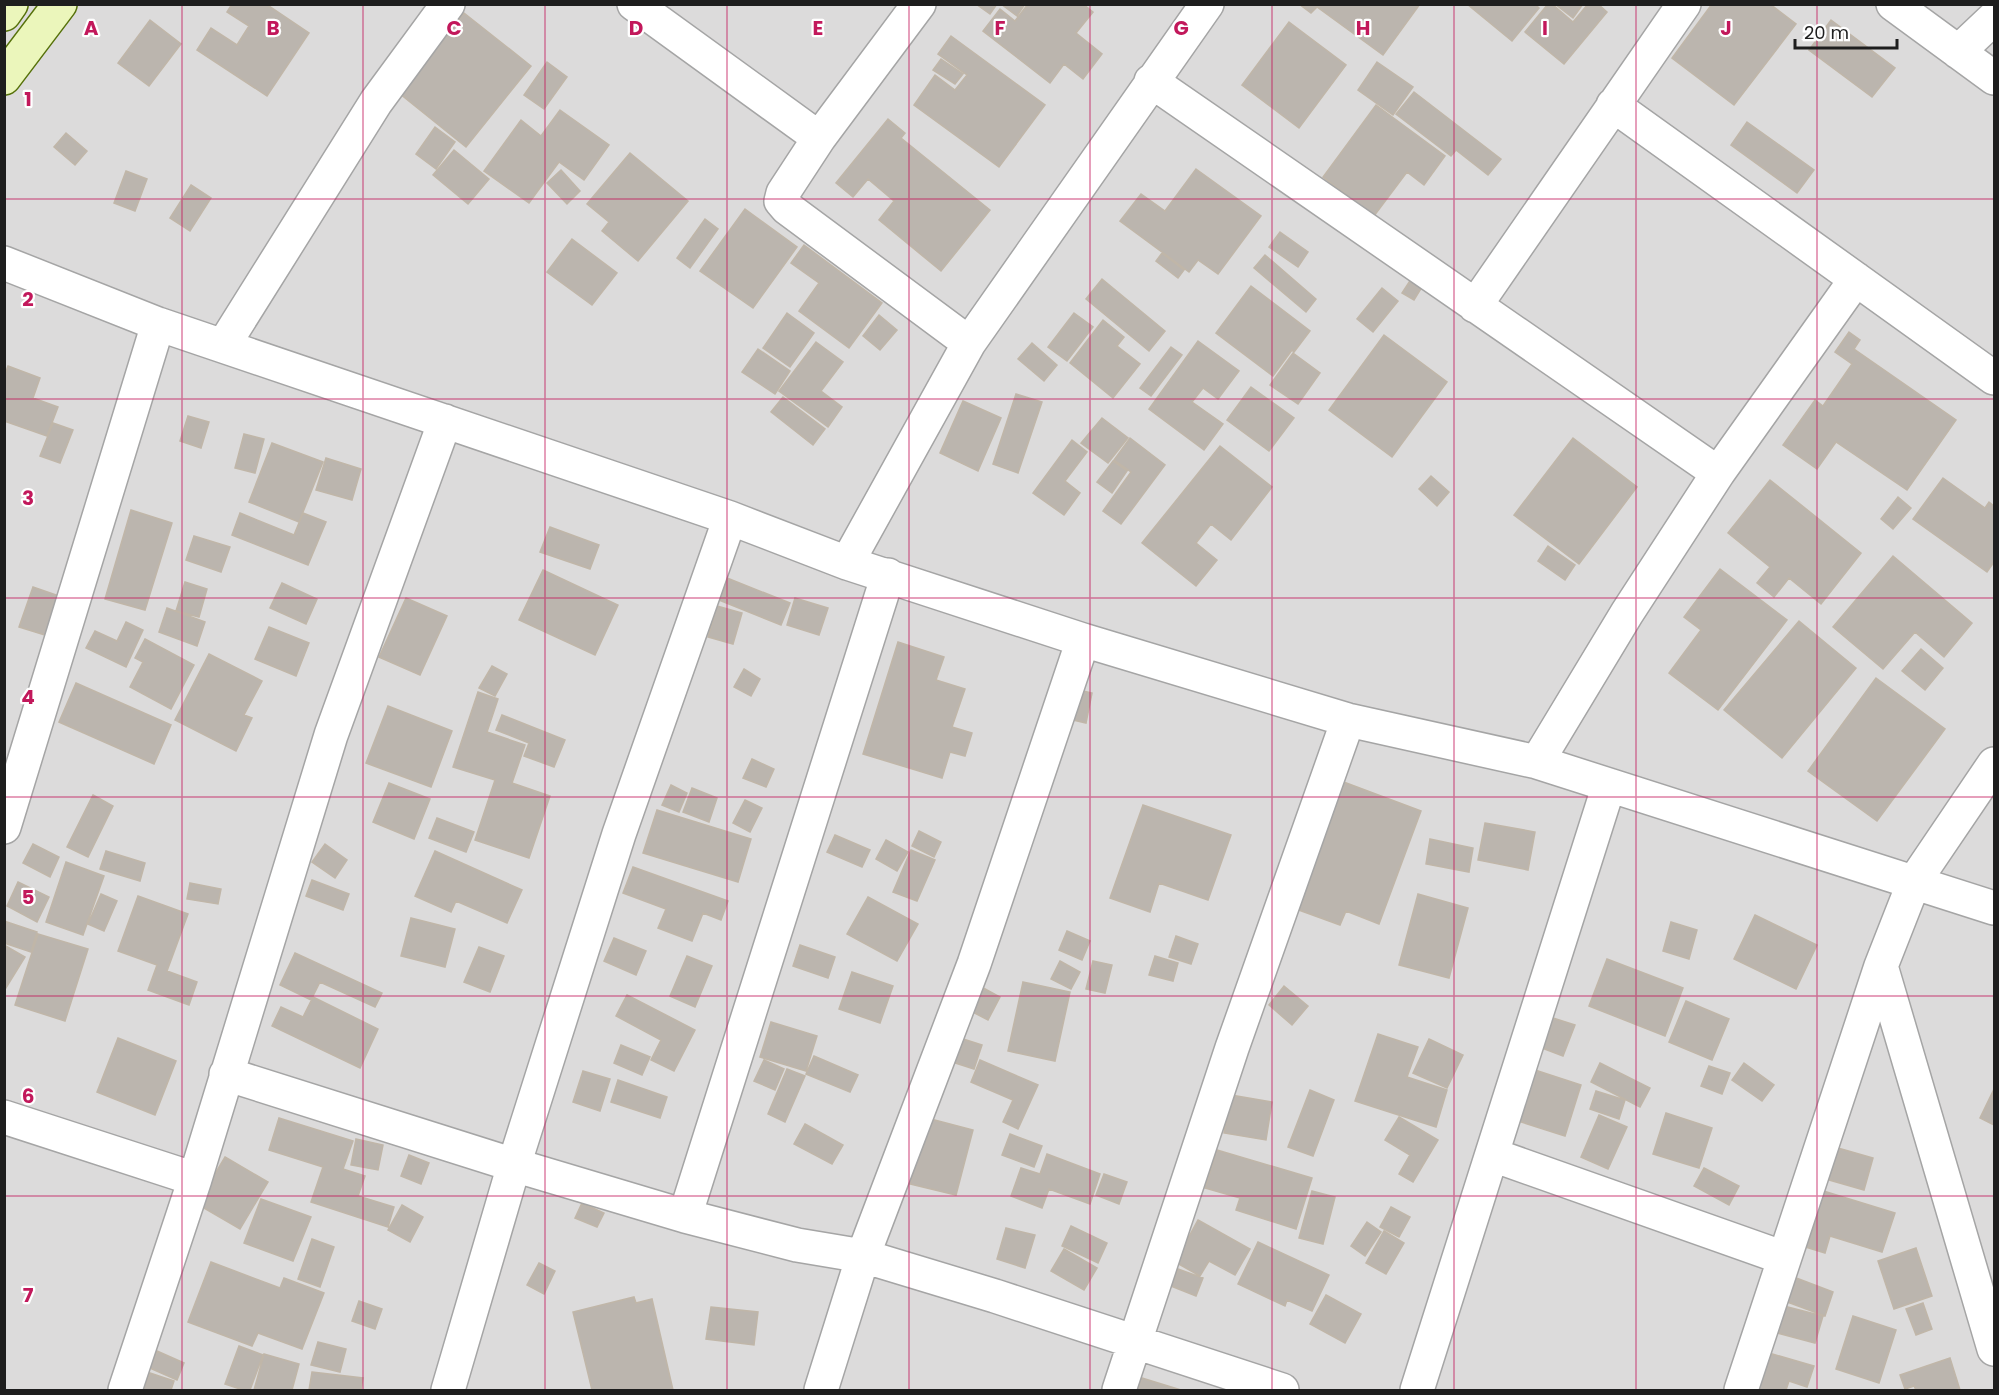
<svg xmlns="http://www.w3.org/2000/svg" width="1999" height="1395" viewBox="0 0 1999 1395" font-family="Poppins,sans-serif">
  <rect width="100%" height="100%" fill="#efede5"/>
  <path fill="#dcdbdb" d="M5 5H1994V1390H5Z"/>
  <path fill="#bbb5ae" stroke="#c0b6a8" stroke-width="1.5" d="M232 4H266L309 33 267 96 197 50 211 28 237 45 249 26 227 12Z
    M976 4H997L990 14Z
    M1001 4H1025L1017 16Z
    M1028 4H1083L1093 12 1076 33 1102 54 1083 79 1064 64 1050 83 983 31 1000 9 1015 21Z
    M1299 4H1420L1383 55 1317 7 1311 13Z
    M1467 4H1535L1539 8 1512 41Z
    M1548 4H1552L1573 22 1588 4H1598L1607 12 1564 64 1525 32Z
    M1555 4H1583L1573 18Z
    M1712 4H1770L1796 24 1734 105 1672 58Z
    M464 13 531 66 466 147 400 94Z
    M150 20 181 44 149 86 118 63Z
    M1831 20 1895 68 1872 97 1809 50Z
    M1289 22 1346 65 1299 128 1242 85Z
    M951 36 1045 105 999 167 914 105 935 75 955 90 967 75 938 54Z
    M941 59 963 74 955 84 933 70Z
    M547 62 567 77 544 109 524 95Z
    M1377 62 1413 87 1393 115 1358 90Z
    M1414 92 1501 159 1488 175 1456 150 1451 156 1396 114Z
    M1376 105 1445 156 1424 185 1407 172 1374 216 1323 177Z
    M560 110 609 145 584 180 559 162 529 203 484 171 521 120 541 136Z
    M888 119 905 133 901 138 990 210 941 271 879 220 894 201 868 179 853 197 836 183Z
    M1747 122 1814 170 1797 193 1731 145Z
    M435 127 455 142 436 169 416 154Z
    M66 133 87 151 75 165 54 147Z
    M454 150 489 179 468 204 433 175Z
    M630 153 688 201 638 261 602 231 609 222 587 204Z
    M1196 169 1261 216 1218 274 1198 260 1189 272 1120 221 1141 194 1165 211Z
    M561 170 580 191 567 204 547 183Z
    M126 171 147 179 135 211 114 203Z
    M191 185 211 198 190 231 170 218Z
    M745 209 797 247 753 308 700 271Z
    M705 219 718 229 690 268 677 258Z
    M1280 232 1308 252 1298 267 1269 247Z
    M572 239 617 273 592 305 547 272Z
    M804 245 882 303 849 348 799 311 819 283 791 263Z
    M1162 253 1184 270 1178 278 1156 261Z
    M1265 255 1316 299 1306 312 1254 268Z
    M1419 267 1430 274 1414 300 1402 293Z
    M1102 279 1165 331 1149 351 1086 299Z
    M1251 286 1310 331 1294 352 1292 350 1273 376 1216 333Z
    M1382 288 1398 301 1373 332 1357 319Z
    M787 313 814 333 790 367 763 348Z
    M1074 313 1093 327 1067 361 1048 347Z
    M879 315 897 330 880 350 863 336Z
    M1103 320 1124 337 1117 346 1140 364 1113 398 1070 363Z
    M1849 332 1860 340 1854 349 1956 420 1907 490 1836 442 1817 469 1783 445 1815 400 1823 406 1852 364 1835 352Z
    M1384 335 1447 382 1392 457 1329 410Z
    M1198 341 1239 371 1218 399 1203 388 1192 402 1223 424 1204 450 1149 409Z
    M816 342 843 362 821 391 842 407 828 427 779 391Z
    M1032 343 1057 365 1044 381 1018 359Z
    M1171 347 1182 355 1151 396 1140 388Z
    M758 349 790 371 775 394 742 372Z
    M1293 353 1320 373 1298 404 1270 385Z
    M8 366 40 378 33 398 58 407 47 436 4 421V377Z
    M1251 387 1294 418 1269 451 1227 420Z
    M1016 394 1042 402 1018 473 993 464Z
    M783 397 825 429 813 445 771 412Z
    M963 401 1001 418 978 471 940 453Z
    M188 416 209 422 201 448 180 441Z
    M1102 418 1128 438 1108 463 1081 443Z
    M53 423 73 430 60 463 40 456Z
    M244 434 264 439 255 473 235 468Z
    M1130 438 1165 465 1121 524 1103 511 1131 472 1114 460Z
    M1573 438 1637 487 1579 564 1514 515Z
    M1072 440 1087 452 1065 481 1080 493 1064 515 1033 493Z
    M272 443 323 462 299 522 249 502Z
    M1220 446 1272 487 1231 540 1211 524 1196 543 1217 560 1196 586 1142 543Z
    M326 458 361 469 352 500 316 490Z
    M1113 461 1127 471 1112 493 1097 482Z
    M1431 476 1449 492 1437 506 1419 489Z
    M1943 478 1985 508 1989 502 1994 506V562L1987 572 1913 519Z
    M1770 480 1861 553 1821 604 1789 578 1774 597 1757 583 1770 567 1728 533Z
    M1898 497 1911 508 1893 529 1881 519Z
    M131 510 172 523 145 610 105 599Z
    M240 513 294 535 303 513 326 522 308 565 232 535Z
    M550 527 599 545 590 569 540 552Z
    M194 536 230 547 221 572 186 560Z
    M1548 546 1575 565 1565 580 1538 561Z
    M1893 556 1972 623 1944 657 1915 632 1883 669 1833 627Z
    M1720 569 1787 620 1718 710 1669 673 1701 630 1684 617Z
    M543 570 618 605 595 655 519 620Z
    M727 578 790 603 781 625 719 600Z
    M185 582 207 589 199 617 176 611Z
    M282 583 317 599 306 624 270 608Z
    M33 587 59 596 45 635 19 627Z
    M406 598 447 616 420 675 379 657Z
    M795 598 828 608 819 635 787 625Z
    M717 606 742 613 733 644 708 637Z
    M167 608 205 622 197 646 159 632Z
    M1799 621 1856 668 1782 758 1724 710Z
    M126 622 143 630 126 667 86 648 95 631 117 641Z
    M269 627 309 643 296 676 255 659Z
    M145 639 194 665 171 709 130 687 143 662 135 658Z
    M898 642 944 657 936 680 965 689 952 727 972 733 965 756 950 752 942 778 863 754Z
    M1921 649 1943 668 1925 690 1902 671Z
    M209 654 262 681 244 715 252 718 236 751 175 720Z
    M492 666 507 674 495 696 479 688Z
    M744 669 760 679 751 696 734 687Z
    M1876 678 1945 729 1877 821 1808 771Z
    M76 683 171 725 154 764 59 722Z
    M1066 687 1092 693 1086 723 1060 717Z
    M478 692 498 699 487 732 525 745 512 783 550 796 529 858 475 840 495 780 453 767Z
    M388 706 452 731 431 787 366 763Z
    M502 715 565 740 554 767 524 756 529 743 496 730Z
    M752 759 774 769 766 787 743 778Z
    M1333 778 1421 811 1379 924 1346 911 1340 925 1285 905Z
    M389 783 430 799 414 839 373 822Z
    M671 785 687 793 679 812 662 805Z
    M692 788 717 798 709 822 683 812Z
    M93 795 113 806 88 857 67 847Z
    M745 800 762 808 750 832 733 823Z
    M1143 805 1231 835 1208 900 1159 883 1150 912 1110 898Z
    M657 810 751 839 738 882 643 853Z
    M437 818 474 832 466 852 429 838Z
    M1485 823 1535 832 1528 870 1478 860Z
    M919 831 941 842 934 857 912 846Z
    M835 835 870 850 862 867 827 852Z
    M1430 839 1473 848 1469 872 1426 864Z
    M886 840 908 852 897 871 876 859Z
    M33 844 59 857 50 877 23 863Z
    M325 844 347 860 335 878 312 862Z
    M911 850 935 860 917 901 893 892Z
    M106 851 145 863 140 881 100 869Z
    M435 851 522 890 507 923 456 901 451 912 415 896Z
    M66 862 104 876 83 935 46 922Z
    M633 867 728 901 721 920 703 913 692 941 658 928 666 909 623 893Z
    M312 880 349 894 343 910 306 896Z
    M18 882 49 897 37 922 7 906Z
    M190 883 221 889 218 904 187 899Z
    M101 894 117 901 104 931 88 924Z
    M1418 894 1468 908 1449 978 1399 965Z
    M138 896 188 914 167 971 197 982 189 1005 148 990 157 965 118 951Z
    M868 897 918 924 897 961 847 934Z
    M1755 915 1817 945 1796 989 1734 959Z
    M411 918 455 929 445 967 401 956Z
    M4 921 37 932 31 952 4 943Z
    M1671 922 1697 930 1689 959 1663 951Z
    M1067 931 1090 941 1082 960 1059 950Z
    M38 934 88 949 65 1021 15 1005Z
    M1176 936 1198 944 1191 964 1169 957Z
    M614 938 646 951 636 975 604 961Z
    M4 945 25 957 4 991Z
    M800 945 835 957 828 978 793 966Z
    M479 947 504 956 490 992 464 982Z
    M295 953 382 993 375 1007 320 982 311 1000 280 985Z
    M687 956 712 966 695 1007 670 996Z
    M1155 956 1178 963 1173 981 1149 975Z
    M1607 959 1683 988 1665 1036 1589 1006Z
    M1060 961 1080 972 1071 989 1051 979Z
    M1093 961 1112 965 1105 993 1086 989Z
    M852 972 893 986 880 1023 839 1009Z
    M1023 982 1070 992 1055 1061 1008 1051Z
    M976 984 1000 997 988 1020 963 1007Z
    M1284 986 1308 1006 1292 1025 1269 1005Z
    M627 995 695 1030 674 1071 651 1060 661 1040 616 1016Z
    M313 997 378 1029 360 1068 272 1026 281 1007 303 1017Z
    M1686 1001 1729 1019 1712 1060 1669 1042Z
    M1553 1018 1575 1025 1563 1056 1542 1048Z
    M771 1022 817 1036 806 1071 760 1057Z
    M1378 1034 1418 1047 1407 1077 1447 1090 1436 1127 1355 1101Z
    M957 1037 982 1045 974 1069 949 1061Z
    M118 1038 176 1061 155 1115 97 1092Z
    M1429 1039 1463 1055 1447 1088 1413 1073Z
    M621 1045 650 1057 642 1075 614 1063Z
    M814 1056 858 1075 850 1092 806 1074Z
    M764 1060 784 1069 775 1090 754 1081Z
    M980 1060 1038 1085 1018 1129 1003 1122 1013 1100 971 1082Z
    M1600 1063 1650 1088 1640 1107 1591 1082Z
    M1744 1063 1774 1085 1762 1101 1732 1080Z
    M1709 1066 1730 1073 1722 1094 1701 1086Z
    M787 1069 805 1076 785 1122 768 1114Z
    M1535 1070 1581 1085 1565 1136 1518 1121Z
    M583 1071 610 1079 600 1111 573 1102Z
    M618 1080 667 1097 660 1118 611 1102Z
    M1994 1089V1125L1980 1118Z
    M1310 1090 1334 1100 1313 1156 1288 1147Z
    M1596 1091 1625 1100 1619 1119 1590 1109Z
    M1231 1095 1272 1102 1266 1140 1224 1133Z
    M1666 1113 1712 1128 1699 1168 1653 1154Z
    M1599 1115 1627 1127 1608 1169 1581 1157Z
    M1399 1117 1438 1140 1413 1182 1399 1174 1410 1155 1385 1140Z
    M279 1118 353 1141 343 1169 365 1176 358 1196 394 1207 388 1227 311 1202 323 1167 269 1150Z
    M927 1118 973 1130 956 1195 910 1184Z
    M805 1124 843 1145 832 1164 794 1144Z
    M1010 1134 1042 1146 1034 1167 1002 1155Z
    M356 1139 383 1145 378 1170 351 1165Z
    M1831 1146 1873 1158 1864 1190 1822 1178Z
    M1217 1150 1312 1178 1296 1229 1236 1210 1240 1198 1205 1188Z
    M1047 1154 1100 1174 1090 1204 1049 1189 1042 1208 1011 1196 1021 1168 1040 1174Z
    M409 1155 429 1163 421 1184 401 1176Z
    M225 1157 268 1182 240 1229 197 1204Z
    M1704 1168 1739 1186 1729 1205 1694 1186Z
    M1104 1174 1127 1182 1119 1204 1096 1195Z
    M1817 1189 1895 1213 1882 1252 1830 1236 1825 1253 1799 1245Z
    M1312 1191 1335 1197 1323 1244 1299 1238Z
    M261 1199 311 1217 293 1261 244 1243Z
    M582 1203 604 1213 597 1227 575 1218Z
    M402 1205 423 1217 410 1242 388 1230Z
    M1391 1207 1410 1217 1399 1237 1380 1227Z
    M1198 1220 1250 1249 1235 1275 1209 1261 1200 1276 1175 1262Z
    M1367 1222 1381 1232 1365 1256 1351 1246Z
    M1071 1226 1107 1243 1098 1263 1062 1246Z
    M1006 1228 1035 1235 1025 1268 997 1259Z
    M1384 1231 1404 1243 1386 1274 1366 1263Z
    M312 1239 334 1247 320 1287 298 1279Z
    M1258 1242 1329 1275 1312 1311 1287 1300 1285 1306 1238 1284Z
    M1916 1248 1932 1296 1894 1309 1878 1261Z
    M1064 1249 1097 1268 1084 1290 1051 1271Z
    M211 1262 280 1288 284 1278 324 1293 302 1349 258 1333 252 1346 188 1322Z
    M539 1263 555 1271 544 1294 527 1285Z
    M1178 1269 1203 1278 1196 1296 1171 1286Z
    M1791 1276 1833 1292 1825 1316 1782 1300Z
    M1326 1295 1361 1314 1345 1343 1310 1324Z
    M634 1297 636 1303 652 1299 673 1390H592L573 1312Z
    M359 1301 382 1309 375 1329 352 1321Z
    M1923 1303 1932 1329 1916 1335 1906 1309Z
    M1780 1305 1823 1316 1815 1343 1773 1332Z
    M711 1307 758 1312 754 1345 706 1339Z
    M1853 1316 1896 1330 1879 1383 1836 1369Z
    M318 1342 346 1349 340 1372 311 1365Z
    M239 1346 263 1355 250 1390H243L225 1384Z
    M157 1351 184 1363 177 1380 150 1368Z
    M1769 1353 1814 1366 1807 1387 1789 1381 1786 1390H1758Z
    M264 1354 299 1364 292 1390H254Z
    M1950 1358 1960 1390H1916L1914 1386 1905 1389 1900 1375Z
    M312 1372 363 1378 361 1390H309Z
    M150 1373 174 1381 171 1390H143Z
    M1142 1378 1181 1390H1137Z"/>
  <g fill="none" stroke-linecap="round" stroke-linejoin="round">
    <defs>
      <path id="street" d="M634 4 819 138
        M919 4 819 138 783 193 781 201 787 208 969 343
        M1893 4 1994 78
        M1958 52 1994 18
        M1151 81 1718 473
        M1613 105 1994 378
        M4 263 158 324 730 518 847 563 1083 640 1348 720 1537 762 1994 908
        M1475 306 1684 4
        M223 346 376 102 448 4
        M847 563 969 343 1207 4
        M1537 762 1627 613 1718 473 1856 279
        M4 827 158 324
        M1881 966 1994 1349
        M226 1074 514 1165 685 1216 797 1245 863 1256 995 1296 1282 1390
        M4 1117 195 1179
        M1493 1155 1784 1258
        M685 1216 888 575
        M125 1390 195 1179 331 735 445 421
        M448 1390 514 1165 619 834 730 518
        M821 1390 863 1256 974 964 1083 640
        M1119 1390 1232 1048 1348 720
        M1417 1390 1609 785
        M1741 1390 1881 966 1914 882 1994 764"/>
      <path id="secondary" d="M4 14 11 4
        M4 78 60 4"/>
    </defs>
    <use href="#street" stroke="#a5a5a5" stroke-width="36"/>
    <use href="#secondary" stroke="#56710a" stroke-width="36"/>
    <use href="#street" stroke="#fff" stroke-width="33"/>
    <use href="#secondary" stroke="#ebf6bb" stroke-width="33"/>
  </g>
  <path fill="none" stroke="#c2185b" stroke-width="1.5" stroke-opacity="0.55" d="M182 4V1390M363 4V1390M545 4V1390M727 4V1390M909 4V1390M1090 4V1390M1272 4V1390M1454 4V1390M1636 4V1390M1817 4V1390M4 199H1994M4 399H1994M4 598H1994M4 797H1994M4 996H1994M4 1196H1994"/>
  <g font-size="20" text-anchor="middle" font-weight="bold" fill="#c2185b" stroke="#fff" stroke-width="4.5" stroke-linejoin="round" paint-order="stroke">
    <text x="91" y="35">A</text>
    <text x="273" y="35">B</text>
    <text x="454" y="35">C</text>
    <text x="636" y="35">D</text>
    <text x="818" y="35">E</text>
    <text x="1000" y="35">F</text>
    <text x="1181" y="35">G</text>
    <text x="1363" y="35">H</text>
    <text x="1545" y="35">I</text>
    <text x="1726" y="35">J</text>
    <text x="28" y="106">1</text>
    <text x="28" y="306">2</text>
    <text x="28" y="505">3</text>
    <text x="28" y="704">4</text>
    <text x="28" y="904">5</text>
    <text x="28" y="1103">6</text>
    <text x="28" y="1302">7</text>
  </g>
  <rect width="1999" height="1395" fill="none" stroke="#1e1e1e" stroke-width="12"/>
  <path d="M1795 39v9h102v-9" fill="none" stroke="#1e1e1e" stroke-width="3"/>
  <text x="1804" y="39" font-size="18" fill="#1e1e1e" stroke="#ffffff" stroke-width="4.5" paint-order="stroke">20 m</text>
</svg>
